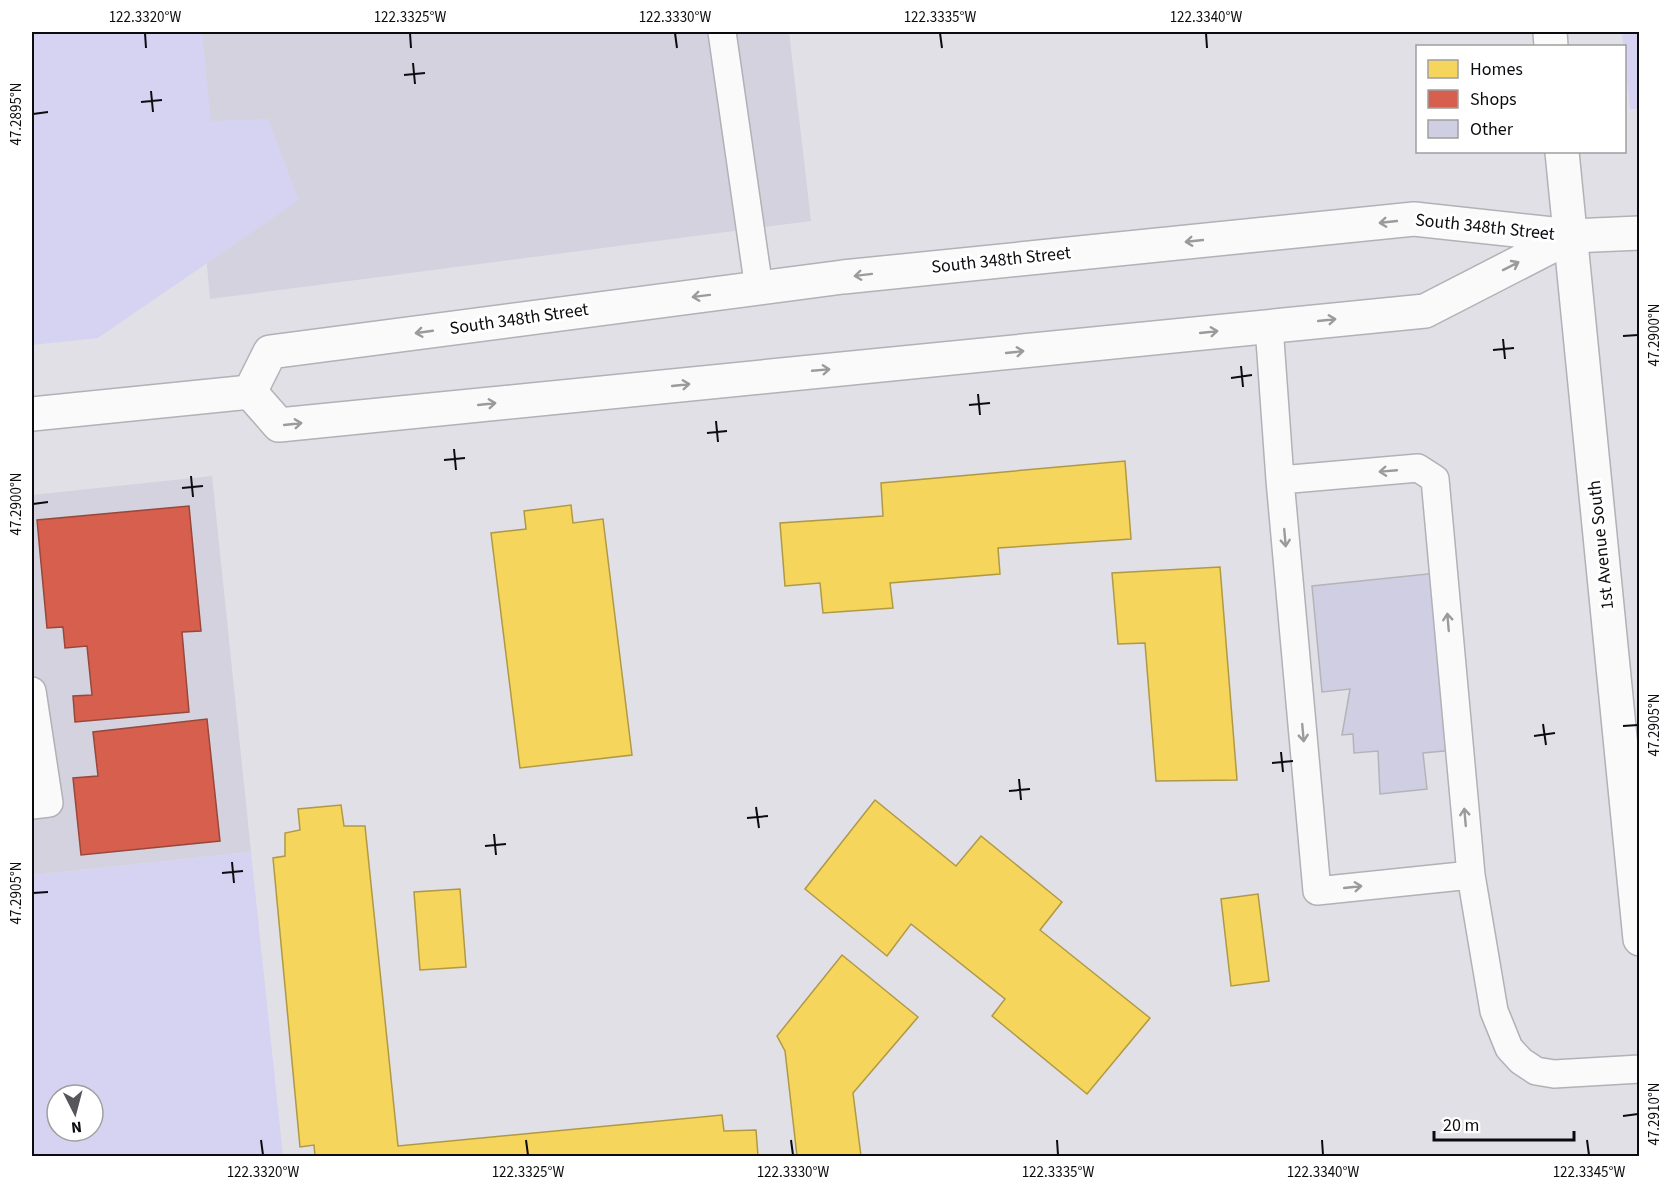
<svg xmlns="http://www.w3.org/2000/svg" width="1671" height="1188" viewBox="0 0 1671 1188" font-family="'Source Sans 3',sans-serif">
  <rect width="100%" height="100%" fill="#e0e0e6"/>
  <path fill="#d3d2de" d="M186 32H789L811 221 210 299Z
    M212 476 251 852 32 875V495Z"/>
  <path fill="#d6d3f2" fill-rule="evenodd" d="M32 32H202L211 121 268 119 299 200 98 338 32 345Z
    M1622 32H1639V109H1630Z
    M251 852 283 1156H32V875ZM57 1095H93V1131H57Z"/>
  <path fill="#f6d55c" stroke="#b09945" stroke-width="1.5" d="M1125 461 1131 539 998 548 1000 574 890 583 893 608 823 613 820 583 785 586 780 523 883 516 881 483Z
    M571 505 573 523 603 519 632 755 520 768 491 533 526 529 524 511Z
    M1220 567 1237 780 1156 781 1145 643 1118 644 1112 573Z
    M875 800 956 866 981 836 1062 902 1040 930 1150 1018 1087 1094 992 1016 1005 999 911 924 887 956 805 889Z
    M341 805 344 826H365L398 1146 722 1115 724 1131 756 1130 758 1156H315L314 1145 300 1147 273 858 285 856V833L300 830 298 809Z
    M460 889 466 967 420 970 414 892Z
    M1258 894 1269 981 1231 986 1221 899Z
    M842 955 918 1017 853 1093 861 1156H797L785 1051 777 1036Z"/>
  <path fill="#d6604d" stroke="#99473b" stroke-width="1.5" d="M189 506 201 631 182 632 189 712 75 722 73 696 92 695 87 646 65 648 63 627 47 628 37 520Z
    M207 719 220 841 81 855 73 778 98 776 93 732Z"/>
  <path fill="#d0cee2" stroke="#b4b4b8" stroke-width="1.5" d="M1437 573 1454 750 1423 753 1427 789 1380 794 1378 751 1354 753 1353 734 1342 735 1350 689 1322 692 1312 586Z"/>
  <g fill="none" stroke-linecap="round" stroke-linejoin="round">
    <defs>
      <path id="lane" d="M722 32 759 289
        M1269 326 1280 480 1317 891 1471 875
        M1280 480 1418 468 1435 479 1471 875 1494 1011 1509 1048 1521 1061 1536 1071 1554 1074 1640 1069
        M32 691 49 803 32 805"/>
      <path id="secondary" d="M1550 32 1551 46
        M1562 152 1640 939"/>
      <path id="primary" d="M250 392 270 352 843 277 1414 219 1571 236 1640 233
        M250 392 279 425 1425 311 1571 236
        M32 414 250 392"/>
    </defs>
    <use href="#lane" stroke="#b1b1b6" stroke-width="30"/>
    <use href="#secondary" stroke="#b1b1b6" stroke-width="36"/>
    <use href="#primary" stroke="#b1b1b6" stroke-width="36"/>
    <use href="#lane" stroke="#fafafb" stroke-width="27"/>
    <use href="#secondary" stroke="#fafafb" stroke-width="33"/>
    <use href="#primary" stroke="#fafafb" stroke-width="33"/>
  </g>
  <defs><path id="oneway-shaft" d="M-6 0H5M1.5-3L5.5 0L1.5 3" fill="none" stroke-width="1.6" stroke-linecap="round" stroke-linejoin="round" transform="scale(1.5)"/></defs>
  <g stroke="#9b9b9d">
    <use href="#oneway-shaft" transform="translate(1388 222) rotate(174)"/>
    <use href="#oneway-shaft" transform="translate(1194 241) rotate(174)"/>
    <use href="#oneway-shaft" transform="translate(1511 266) rotate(-27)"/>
    <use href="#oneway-shaft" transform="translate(863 275) rotate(173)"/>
    <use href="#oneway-shaft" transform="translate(701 296) rotate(173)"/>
    <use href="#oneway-shaft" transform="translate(1327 320) rotate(-6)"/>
    <use href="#oneway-shaft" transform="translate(424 332) rotate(172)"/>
    <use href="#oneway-shaft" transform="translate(1209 332) rotate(-6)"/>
    <use href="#oneway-shaft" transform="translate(1015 352) rotate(-6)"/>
    <use href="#oneway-shaft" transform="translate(821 370) rotate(-5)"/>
    <use href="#oneway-shaft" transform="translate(681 385) rotate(-6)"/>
    <use href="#oneway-shaft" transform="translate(487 404) rotate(-6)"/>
    <use href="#oneway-shaft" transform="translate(293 424) rotate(-6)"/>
    <use href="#oneway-shaft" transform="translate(1388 471) rotate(175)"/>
    <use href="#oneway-shaft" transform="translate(1285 538) rotate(85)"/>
    <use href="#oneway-shaft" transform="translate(1448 622) rotate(-95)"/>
    <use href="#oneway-shaft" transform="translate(1303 733) rotate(85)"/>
    <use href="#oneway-shaft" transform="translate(1465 817) rotate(-95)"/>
    <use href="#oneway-shaft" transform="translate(1353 887) rotate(-6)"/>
  </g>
  <path fill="none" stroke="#0c0c10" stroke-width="2" d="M145 33 146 48M410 33 411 48M675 33 677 48M940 33 942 48M1206 33 1207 48M413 63 415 84M404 75 425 73M151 91 153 112M141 102 162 100M33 114 48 112M1623 336 1638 335M1503 339 1505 359M1493 350 1514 348M1241 366 1243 387M1231 378 1252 375M978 394 980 415M969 405 990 403M716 421 718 442M707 433 727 431M454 449 456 470M444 460 465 458M191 476 193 497M182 488 203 486M33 504 48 502M1543 724 1546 745M1623 726 1638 725M1534 736 1555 733M1281 752 1283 772M1272 763 1293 761M1019 779 1021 800M1009 791 1030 789M756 807 759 828M747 818 768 816M494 834 496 855M485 846 506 844M232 862 234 883M222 873 243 871M33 893 48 892M1623 1116 1638 1114M261 1140 263 1155M526 1140 528 1155M791 1140 793 1155M1057 1140 1058 1155M1322 1140 1323 1155M1587 1140 1589 1155"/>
  <g text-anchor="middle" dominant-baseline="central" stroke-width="6" stroke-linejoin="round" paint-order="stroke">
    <g font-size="18" fill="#0c0c10" stroke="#fff">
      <text transform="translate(1485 227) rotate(6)">South 348th Street</text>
      <text transform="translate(1001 260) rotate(-6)">South 348th Street</text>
      <text transform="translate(519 319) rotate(-8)">South 348th Street</text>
      <text transform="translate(1601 545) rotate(-96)">1st Avenue South</text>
    </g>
  </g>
  <rect width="1671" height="1188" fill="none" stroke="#ffffff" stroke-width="66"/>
  <rect x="1416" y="45" width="210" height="108" fill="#ffffff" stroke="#9e9e9f" stroke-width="1.5"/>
  <rect x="1428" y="60" width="30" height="18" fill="#f6d55c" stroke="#9e9e9f" stroke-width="1.5"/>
  <text x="1470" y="75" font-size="18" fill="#0c0c10">Homes</text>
  <rect x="1428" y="90" width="30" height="18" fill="#d6604d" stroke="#9e9e9f" stroke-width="1.5"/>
  <text x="1470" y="105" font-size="18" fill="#0c0c10">Shops</text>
  <rect x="1428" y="120" width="30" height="18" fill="#d0cee2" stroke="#9e9e9f" stroke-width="1.5"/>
  <text x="1470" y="135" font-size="18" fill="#0c0c10">Other</text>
  <g transform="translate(75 1113) rotate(174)"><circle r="28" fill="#ffffff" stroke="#9e9e9f" stroke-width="1.5"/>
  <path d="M0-4.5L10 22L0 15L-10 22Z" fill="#56565b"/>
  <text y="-9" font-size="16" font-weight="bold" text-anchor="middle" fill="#0c0c10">N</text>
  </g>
  <path d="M1434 1131v9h140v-9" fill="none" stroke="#0c0c10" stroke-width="3"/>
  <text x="1443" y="1131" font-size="18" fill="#0c0c10" stroke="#ffffff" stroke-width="4.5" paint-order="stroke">20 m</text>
  <rect x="33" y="33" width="1605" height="1122" fill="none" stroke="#0c0c10" stroke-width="2"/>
  <g font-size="15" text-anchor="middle" fill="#0c0c10">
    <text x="145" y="22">122.3320°W</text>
    <text x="410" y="22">122.3325°W</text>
    <text x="675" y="22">122.3330°W</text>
    <text x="940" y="22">122.3335°W</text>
    <text x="1206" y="22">122.3340°W</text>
    <text transform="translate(16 114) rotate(-90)" y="5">47.2895°N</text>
    <text transform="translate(1654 335) rotate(-90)" y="5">47.2900°N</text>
    <text transform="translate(16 504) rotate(-90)" y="5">47.2900°N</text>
    <text transform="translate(1654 725) rotate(-90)" y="5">47.2905°N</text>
    <text transform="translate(16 893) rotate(-90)" y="5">47.2905°N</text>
    <text transform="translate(1654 1114) rotate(-90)" y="5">47.2910°N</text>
    <text x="263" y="1177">122.3320°W</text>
    <text x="528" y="1177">122.3325°W</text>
    <text x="793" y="1177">122.3330°W</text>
    <text x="1058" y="1177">122.3335°W</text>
    <text x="1323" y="1177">122.3340°W</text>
    <text x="1589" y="1177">122.3345°W</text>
  </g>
</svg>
